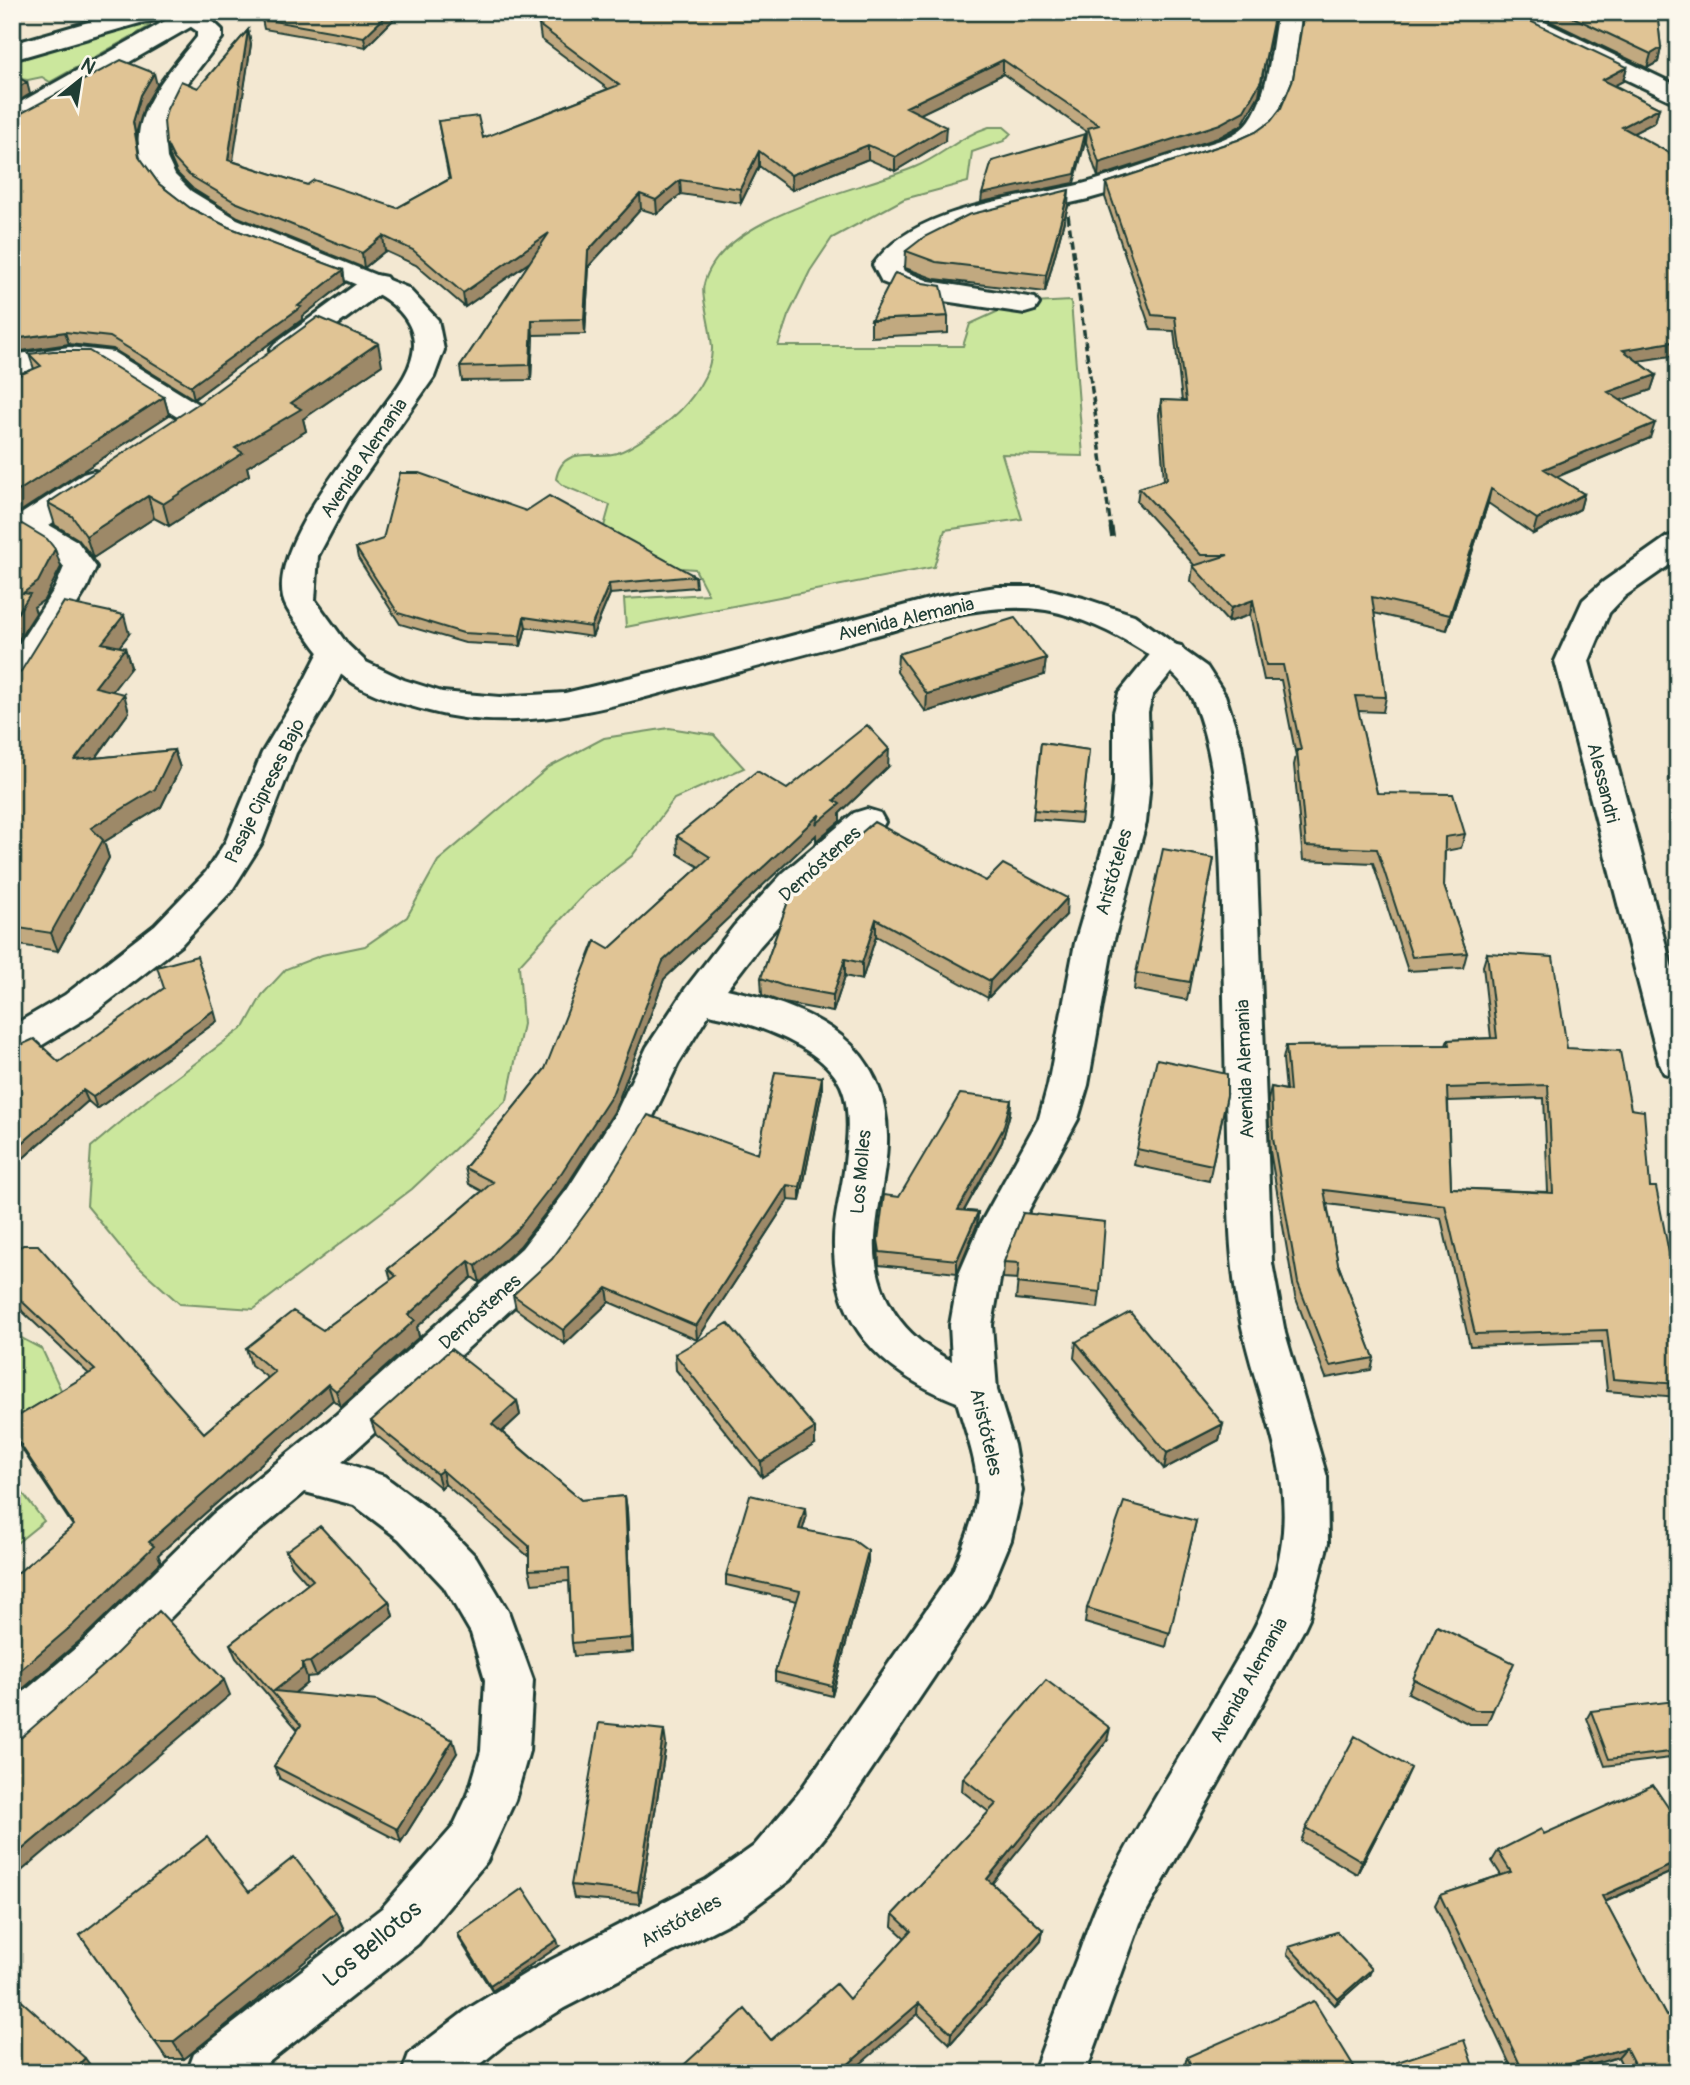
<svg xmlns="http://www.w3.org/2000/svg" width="1690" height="2085" viewBox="0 0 1690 2085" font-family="Pangolin,sans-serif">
  <rect width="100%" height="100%" fill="#f3e8d2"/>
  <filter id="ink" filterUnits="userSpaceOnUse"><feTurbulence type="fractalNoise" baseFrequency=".0143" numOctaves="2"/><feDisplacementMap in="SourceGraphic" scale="14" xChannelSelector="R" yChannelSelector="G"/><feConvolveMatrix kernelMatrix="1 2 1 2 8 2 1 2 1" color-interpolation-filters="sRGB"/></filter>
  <g filter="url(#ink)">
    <path fill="#cbe79d" stroke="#759268" stroke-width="2" d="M139 25 150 26 50 82 42 77 28 80 12 78V61Z
      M989 127H1004L1011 133 1004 141 972 152 968 182 904 199 832 238 810 271 788 316 778 346H963L970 324 1014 304 1071 301 1083 456 1002 454 1022 519 945 530 934 567 626 627 624 599 708 594 695 569 594 562 610 505 564 486 556 479C563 443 596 460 617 453 631 449 660 428 671 419 690 403 713 373 712 347 711 337 709 326 707 316 706 307 701 293 704 284 721 215 858 191 915 167 942 156 960 136 989 127Z
      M669 728 714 735 744 768 674 799 632 856 587 891 519 965 523 1024 507 1100 412 1189 254 1309 180 1304 132 1261 87 1206 91 1147 153 1095 245 1026 262 995 286 969 322 955 365 946 407 917 438 861 549 767 604 738Z
      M12 1333 42 1349 63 1394 12 1420Z
      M12 1479 44 1521 12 1547Z"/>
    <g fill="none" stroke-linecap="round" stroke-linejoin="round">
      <defs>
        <path id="street" d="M181 12H202L204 16 201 21 21 124 12 126V107Z
          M1278 12H1302C1295 51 1295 103 1267 133 1250 151 1222 155 1200 163 1163 176 1126 189 1088 199 1023 215 954 219 902 267L904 271 929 281 1035 298 1039 304 1035 310 1025 313 923 298 882 282 873 265C915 205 1017 200 1082 184 1116 175 1149 162 1183 151 1204 144 1236 140 1250 120 1270 91 1271 46 1278 12Z
          M1492 12H1524L1678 86V104L1495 17Z
          M376 275 386 277 390 283 386 289 295 356 285 359 275 356 270 350 275 344 366 277Z
          M69 347 113 352 206 409 210 415 206 421 195 424 184 421 95 366H58L12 373V355Z
          M94 471 105 474 109 481 105 488 49 525 77 541 96 567 87 588 24 690 12 693V655L55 588 64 567 55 555 28 539 12 545V520L83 474Z
          M335 641 347 644 352 652 331 695 296 753 261 844 232 890 181 945 91 1015 26 1055 12 1060V1026L65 995 155 925 206 872 226 841 262 753 297 695 323 644Z
          M1169 643 1181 646 1186 654 1152 696 1148 712 1150 782 1146 823 1113 943 1088 1085 1078 1119 1020 1226 1001 1274 992 1325 997 1390 1014 1445 1022 1491 1011 1540 987 1598 832 1828 790 1880 742 1916 564 2008 504 2045 470 2073H402L409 2054 468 2009 528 1972 706 1880 754 1846 798 1794 953 1571C963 1546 975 1519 977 1493 980 1469 964 1426 957 1402 883 1373 832 1326 834 1240 834 1217 841 1194 844 1171 847 1146 852 1110 841 1086 822 1045 750 1022 709 1014L678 1064 646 1131 595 1214 552 1272 342 1462 384 1476 431 1511 476 1557 508 1611 533 1680 529 1751 515 1800 487 1861 418 1944 255 2073H187L194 2054 382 1908 453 1827 468 1795 481 1751 485 1680 471 1633 444 1587 399 1539 354 1505 305 1492 245 1542 118 1671 29 1749 12 1756V1702L84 1641 213 1514 337 1414 522 1248 567 1190 616 1113 647 1047 686 988 734 926 783 873 854 813 867 809 880 813 885 822 880 831 809 891 760 946 727 989C813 1008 890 1042 887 1143 886 1175 877 1206 875 1238 872 1294 903 1338 952 1361L950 1325 959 1274 981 1223 1039 1118 1048 1085 1075 943 1110 823 1114 782V712L1119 693 1157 646Z"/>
        <path id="secondary" d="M123 12H203L222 30V38L186 85 168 122 165 135 167 158 175 175 191 191 237 219 408 288 438 320 444 350 434 377 349 498 318 556 315 600 347 644 366 662 404 680 442 692 500 697 565 693 679 666 940 596 996 587H1039L1083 598 1134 615 1207 667 1225 695 1241 744 1256 841 1272 1263 1285 1333 1327 1477 1328 1543 1309 1618 1302 1633 1140 1923 1087 2069 1088 2073 1034 2071C1049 2031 1064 1990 1080 1950 1087 1930 1094 1909 1104 1890 1138 1823 1179 1759 1217 1694 1246 1644 1272 1606 1281 1547 1294 1471 1257 1400 1242 1327 1228 1263 1229 1199 1227 1134 1225 1058 1224 983 1222 907 1220 841 1219 762 1193 700 1175 659 1089 617 1046 610 992 602 938 618 887 632 829 648 772 663 715 678 624 703 523 737 429 711 375 697 341 686 309 639 301 627 286 612 283 598 272 546 347 457 377 415 392 394 413 372 414 345 414 322 397 306 379 295 317 260 128 229 139 134 143 98 175 65 197 37V31L184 22 168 18 140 23 12 60V44Z
          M1678 534V559L1625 596 1609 613 1589 661 1678 990V1077L1664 1073 1659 1062 1555 661 1583 600 1603 582 1667 537Z"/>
      </defs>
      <use href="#street" stroke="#1f3d34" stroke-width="6"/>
      <use href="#secondary" stroke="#1f3d34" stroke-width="6"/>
      <use href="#street" fill="#fbf7ec" fill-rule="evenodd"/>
      <use href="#secondary" fill="#fbf7ec" fill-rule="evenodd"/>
      <path stroke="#1f3d34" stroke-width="3.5" stroke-dasharray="8 3.5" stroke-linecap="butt" d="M1068 215 1111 529"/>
      <path stroke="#1f3d34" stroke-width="5" stroke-dasharray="10 5" stroke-linecap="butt" d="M1111 527 1113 540"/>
    </g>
    <path fill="#c1a980" stroke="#1f3d34" stroke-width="2" fill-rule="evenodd" d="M401 12 366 47 264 29 262 19Z
      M1275 12 1259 95 1242 125 1218 138 1098 177 1086 142 1087 132 1003 74 920 114 945 141 895 171 868 159 792 190 759 166 741 203 681 194 657 214 641 209 589 266 585 334 533 335 531 380 462 381 460 367 530 262 465 307 416 265 385 251 364 268 238 217 193 189 177 173 170 157 166 143 198 88 248 30 251 44 232 161 307 185 397 208 449 179 438 121 483 138 608 89 541 39 539 25Z
      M1531 12H1657L1661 48 1658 62 1647 68Z
      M1627 67 1623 81 1614 85 1659 108 1655 122 1633 133 1638 361 1656 375 1651 390 1621 400 1650 438 1557 477 1584 494 1580 509 1533 534 1488 503 1447 630 1374 613 1386 697 1383 712 1358 711 1377 793 1465 834 1461 848 1445 851 1444 886 1467 953 1463 968 1408 971 1373 863 1303 860 1294 765 1296 756 1281 680H1264L1250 615 1228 622 1191 581 1193 566H1195L1137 502 1139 488 1164 480 1159 415 1161 400 1182 401 1174 331 1151 330 1105 197 1106 183 1238 140 1256 132 1271 121 1281 108 1293 79Z
      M157 85 144 107 136 134 140 158 159 184 190 208 228 227 343 270 345 283 303 316V319L194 399 113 349 69 344 15 352 12 349V115Z
      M1068 206 1045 292 935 279 905 268 906 251Z
      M948 316V333L871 337V320Z
      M29 354 164 397 169 415 12 517V378L34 369Z
      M382 365 303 419 306 431 247 467 249 475 169 526 154 518 93 558 78 539 55 525 48 503Z
      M356 548 695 576 696 587 610 594 592 637 526 627 521 646 465 643 400 624 358 558Z
      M129 634 119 647 125 648 131 667 112 691 129 712 96 758 174 750 180 768 161 807 104 842 109 858 58 951 12 944V675Z
      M898 654 1046 658 1044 675 926 712 897 672Z
      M1041 743 1089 750 1081 823 1033 819Z
      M888 767 840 813V821L816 841V835L664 979 614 1112 565 1188 520 1246 480 1283 472 1277 417 1327 419 1337 341 1407 333 1400 158 1555 161 1562 82 1639 12 1698V1578L73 1526 15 1439 12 1434V1420L89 1374 23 1312 12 1298V1251L204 1433 268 1378 251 1365 246 1348 323 1330 391 1280 388 1269 430 1236 482 1191 469 1184 465 1168 545 1069 609 949 699 867 678 854 677 836 787 789Z
      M1214 858 1187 1000 1134 990 1136 973Z
      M986 881 1066 915 988 998 876 936 862 980 845 976 833 1012 784 1003 762 995 761 978 789 899Z
      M1487 953 1567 1048 1631 1109 1650 1187 1678 1310V1397L1607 1391 1602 1342 1470 1346 1441 1218 1327 1204 1338 1264 1374 1358 1371 1370 1326 1378 1295 1296 1270 1151 1268 1100 1271 1087 1286 1090 1283 1059 1286 1046 1446 1045 1448 1040 1491 1038 1483 966ZM1544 1098 1548 1192 1451 1188 1448 1101Z
      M217 1021 97 1109 88 1101 12 1168V1049L59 1062Z
      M822 1077V1091L800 1201 788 1200 697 1340 609 1302 565 1344 516 1309 513 1295 758 1154Z
      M1227 1095 1209 1181 1134 1165 1137 1149Z
      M1011 1100 1010 1113 1002 1142 964 1211 978 1212 977 1225 957 1273 879 1265 878 1240 899 1197Z
      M1023 1213 1100 1292 1098 1308 1016 1299 1018 1279 1003 1278 1004 1262Z
      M1076 1342 1223 1424 1219 1440 1164 1469 1074 1358Z
      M675 1354 815 1444 762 1477 676 1370Z
      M517 1401 520 1415 502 1432 581 1500 625 1496 627 1510 633 1652 574 1656 572 1643 569 1581 532 1584 529 1570V1557L445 1484 441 1488 376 1435 371 1421Z
      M806 1518 802 1530 868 1551V1561L832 1696 775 1681V1672L797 1601 726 1585V1575Z
      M1196 1521 1166 1647 1085 1623 1087 1608Z
      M286 1551 389 1601 393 1616 316 1676 307 1677V1683L295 1693 457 1753 401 1842 280 1779 274 1766 298 1730 236 1658 230 1644 308 1584 292 1566Z
      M1437 1626 1493 1710 1487 1724H1469L1408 1693Z
      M1678 1708V1757L1605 1766 1587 1718 1591 1711Z
      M1107 1741 992 1883 1043 1930 1041 1941 950 2044 918 2014 771 2040 849 1999 905 1938 892 1926 893 1914 989 1812 962 1791 963 1778Z
      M666 1744 640 1904 574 1898 571 1885Z
      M1405 1781 1357 1874 1301 1841 1306 1828Z
      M1678 1822V1869L1605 1902 1666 2016 1678 2073H1626L1618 2057 1564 2073H1514L1435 1905 1440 1895 1501 1875 1492 1861 1498 1851 1544 1834Z
      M249 1892 336 1912 344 1930 184 2059H167L80 1935Z
      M458 1934 559 1946 492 1991 460 1940Z
      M1289 1947 1369 1975 1335 2005 1287 1954Z
      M1187 2057 1358 2073H1186L1184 2068Z"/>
    <path fill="#9d8968" stroke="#1f3d34" stroke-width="2" d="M390 12H401L366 47 364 37Z
      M1275 12 1259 95 1242 125 1218 138 1098 177 1099 163Z
      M248 30 251 44 231 174 228 160Z
      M1661 48 1658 62 1647 68 1651 54Z
      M1003 60V74L906 121V107Z
      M1627 67 1623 81 1599 94 1602 80Z
      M154 73 157 85 144 107 136 134 141 168 133 122 141 95Z
      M27 82 30 94 12 105V91Z
      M1659 108 1655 122 1618 141 1622 127Z
      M946 127 945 141 895 171V157Z
      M1085 134V143L1074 183 981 202 982 194Z
      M868 145V159L792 190 791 175Z
      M759 151V166L741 203 740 189Z
      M680 180 681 194 657 214 656 200Z
      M1069 190 1068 206 1045 292 1046 275Z
      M640 194 641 209 589 266 585 334 584 319 588 251Z
      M549 233 550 248 465 307 463 293Z
      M383 236 385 251 364 268 362 253Z
      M343 270 345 283 303 316V319L194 399 191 386Z
      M532 320 533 335 531 380 530 365Z
      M65 332 69 344 15 352 12 339Z
      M1678 341V355L1619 364 1623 350Z
      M378 343 382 365 303 419 306 431 247 467 249 475 169 526 163 504 235 448 291 403Z
      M1656 375 1651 390 1604 406 1608 392Z
      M164 397 169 415 12 517V495Z
      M1655 423 1650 438 1541 483 1544 469Z
      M1491 489 1488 503 1447 630 1450 615Z
      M1584 494 1580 509 1533 534 1537 519Z
      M148 496 154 518 93 558 86 536Z
      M55 549 61 567 44 600 34 607 36 613 12 650V622L23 593Z
      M609 584 610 594 592 637 591 627Z
      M1253 600 1250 615 1228 622 1231 608Z
      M124 615 129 634 108 661 102 643Z
      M524 617 526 627 521 646 520 636Z
      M125 648 131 667 101 706 95 687Z
      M1046 658 1044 675 926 712 927 694Z
      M124 694 129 712 81 778 75 760Z
      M889 749 888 767 840 813V821L816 841V835L664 979 614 1112 565 1188 520 1246 480 1283 476 1266 663 961Z
      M174 750 180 768 161 807 104 842 109 858 58 951 51 933 91 828Z
      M1067 898 1066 915 988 998 990 981Z
      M876 919V936L862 980V963Z
      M845 959V976L833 1012V995Z
      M214 1010 217 1021 97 1109 93 1097Z
      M822 1077V1091L800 1201V1187Z
      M83 1090 88 1101 12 1168V1152Z
      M1011 1100 1010 1113 1002 1142 957 1223 958 1210Z
      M787 1185 788 1200 697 1340 696 1326Z
      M978 1212 977 1225 957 1273V1260Z
      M469 1261 472 1277 417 1327 419 1337 341 1407 336 1391 408 1315Z
      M607 1288 609 1302 565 1344 563 1330Z
      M328 1384 333 1400 158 1555 161 1562 82 1639 12 1698V1677L149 1542Z
      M517 1401 520 1415 495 1438 492 1424Z
      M1223 1424 1219 1440 1164 1469 1167 1453Z
      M815 1428V1444L762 1477 761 1462Z
      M442 1470 445 1484 441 1488 437 1474Z
      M625 1496 627 1510 633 1652 631 1638Z
      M805 1508 806 1518 800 1539 799 1529Z
      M868 1551V1561L832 1696V1686Z
      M389 1601 393 1616 316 1676 310 1662Z
      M302 1663 307 1677V1683L282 1703 274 1691Z
      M224 1680 230 1695 12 1879V1858Z
      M1110 1728 1107 1741 986 1891 987 1879Z
      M664 1730 666 1744 640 1904 638 1892Z
      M453 1740 457 1753 401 1842 397 1829Z
      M1411 1768 1405 1781 1357 1874 1362 1861Z
      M1678 1862V1869L1595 1906 1602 1896Z
      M336 1912 344 1930 184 2059 173 2042Z
      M1043 1930 1041 1941 950 2044 951 2033Z
      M557 1940 559 1946 492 1991 490 1985Z
      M1372 1969 1369 1975 1335 2005 1338 1999Z
      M919 2003 918 2014 850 2073H838Z
      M1626 2048 1618 2057 1564 2073H1538Z
      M85 2058 93 2069 90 2073H71Z"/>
    <path fill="#e0c495" stroke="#1f3d34" stroke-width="2" fill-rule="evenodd" d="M268 12H390L364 37 262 19Z
      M570 12H1275L1261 81 1244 111 1220 124 1099 163 1088 128 1099 125 1003 60 906 107 946 127 895 157 868 145 791 175 759 151 740 189 680 180 656 200 640 194 588 251 584 319 532 320 530 365 460 367 549 233 463 293 413 250 383 236 362 253 235 202 189 175 174 159 166 143 164 121 167 109 181 81 198 88 248 30 228 160 307 185 314 180 397 208 450 179 438 121 478 116 483 138 619 85 539 25Z
      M1304 12H1511L1627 67 1602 80 1659 108 1622 127 1675 156 1678 177V341L1623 350 1656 375 1608 392 1655 423 1544 469 1584 494 1537 519 1491 489 1450 615 1372 597 1386 697 1355 696 1377 793 1453 794 1465 834 1445 837 1444 886 1467 953 1412 957 1377 849 1306 846 1297 750H1301L1283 665H1266L1253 600 1231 608 1193 566 1228 555H1201L1139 488 1167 479 1161 400 1186 401 1175 317 1152 315 1106 183 1238 140 1256 132 1271 121 1281 108 1293 79Z
      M1562 12H1657L1661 48 1651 54Z
      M121 60 154 73 141 95 133 122 139 156 159 184 190 208 228 227 343 270 298 306 301 307 191 386 110 337 65 332 12 339V115H18Z
      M12 75 27 82 12 91Z
      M1085 134 1075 174 982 194 992 161Z
      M1069 190 1046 275 936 262 906 251 924 237 968 215Z
      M895 273 923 283 941 286 948 316 871 320Z
      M318 317 378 343 291 403 301 409 235 448 243 453 163 504 148 496 86 536 72 516 48 503 202 401Z
      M53 351H89L164 397 12 495V378L41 366 29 354Z
      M400 473H419L526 511 549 496 695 576 609 584 591 627 524 617 520 636 463 633 398 613 356 548 383 539Z
      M22 524 47 539 55 549 38 582 23 593 30 594 12 622V527Z
      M64 602 124 615 102 643 125 648 95 687 124 694 75 760 174 750 155 789 91 828 103 840 51 933 12 927V675L20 673Z
      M1015 618 1046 658 927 694 898 654Z
      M867 725 889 749 834 800 840 804 816 824 820 814 663 961 612 1095 562 1172 517 1230 476 1266 469 1261 408 1315 415 1320 336 1391 328 1384 149 1542 154 1546 74 1624 12 1677V1578L74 1525 12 1432V1420L95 1370 12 1292V1251L23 1245H38L204 1433 275 1372 246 1348 293 1311 323 1330 396 1276 388 1269 430 1236 493 1182 465 1168 545 1069 595 941 609 949 710 857 677 836 757 771 787 789Z
      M1041 743 1089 750 1082 814 1034 810Z
      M874 822 986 881 1003 864 1067 898 990 981 876 919 862 963 845 959 833 995 784 986 761 978 789 899 811 876Z
      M1163 849 1214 858 1190 982 1136 973Z
      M1487 953 1553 957 1567 1048 1620 1051 1631 1109 1644 1111 1650 1187H1656L1671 1263 1678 1310V1384L1613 1379 1607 1330 1475 1334 1445 1205 1324 1190 1338 1264 1374 1358 1330 1366 1298 1283 1273 1138 1271 1087 1290 1091 1286 1046 1449 1045 1448 1040 1497 1038ZM1548 1085 1553 1193 1451 1188 1447 1088Z
      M197 956 214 1010 93 1097 83 1090 12 1152V1049L34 1039 59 1062 164 988 157 967Z
      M1157 1059 1227 1074V1095L1212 1165 1137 1149Z
      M775 1072 822 1077 800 1187 787 1185 696 1326 607 1288 563 1330 513 1295 552 1259 595 1201 648 1115 758 1154Z
      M960 1094 1011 1100 1003 1129 958 1210 978 1212 957 1260 880 1252 878 1240 884 1195 899 1197Z
      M1023 1213 1105 1222 1100 1292 1017 1283 1019 1263 1004 1262Z
      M1130 1312 1223 1424 1167 1453 1076 1342Z
      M728 1323 815 1428 761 1462 675 1354Z
      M451 1349 517 1401 492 1424 581 1500 625 1496 631 1638 572 1643 569 1568 529 1570V1546L442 1470 437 1474 371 1421Z
      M750 1495 805 1508 799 1529 853 1540 868 1551 832 1686 775 1672 800 1591 726 1575Z
      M1124 1502 1196 1521 1170 1633 1087 1608Z
      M320 1526 389 1601 310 1662 302 1663V1669L274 1691 377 1701 453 1740 397 1829 274 1766 301 1725 230 1644 313 1580 286 1551Z
      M159 1611 224 1680 12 1858V1741L22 1737 112 1658Z
      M1437 1626 1514 1663 1493 1710H1475L1413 1679Z
      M1046 1680 1110 1728 987 1879 1043 1930 951 2033 919 2003 838 2073H675L745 2009 771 2040 836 1984 849 1999 911 1931 893 1914 996 1804 963 1778Z
      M1675 1701 1678 1708V1751L1609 1759 1591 1711Z
      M599 1723 664 1730 638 1892 571 1885Z
      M1355 1736 1411 1768 1362 1861 1306 1828Z
      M1653 1785 1678 1822V1862L1602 1896 1666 2016 1678 2012V2073H1639L1626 2048 1538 2073H1524L1440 1895 1511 1872 1498 1851 1541 1829 1544 1834Z
      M207 1837 249 1892 294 1857 336 1912 173 2042H155L80 1935Z
      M523 1888 557 1940 490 1985 458 1934Z
      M1337 1932 1372 1969 1338 1999 1289 1947Z
      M15 1995 85 2058 71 2073H12V1998Z
      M1314 2001 1358 2073H1195L1187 2057Z
      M1464 2040 1473 2066 1479 2073H1364Z"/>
  </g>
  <g text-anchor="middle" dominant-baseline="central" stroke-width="7" stroke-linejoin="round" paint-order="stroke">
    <g font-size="19" fill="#1f3d34" stroke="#fbf7ec">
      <text transform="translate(364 458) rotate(-56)">Avenida Alemania</text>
      <text transform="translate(906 619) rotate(-13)">Avenida Alemania</text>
      <text transform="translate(1603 783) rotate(76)">Alessandri</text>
      <text transform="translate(265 791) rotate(-64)">Pasaje Cipreses Bajo</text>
      <text transform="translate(820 864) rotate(-42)">Demóstenes</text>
      <text transform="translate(1114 872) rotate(-74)">Aristóteles</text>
      <text transform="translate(1245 1069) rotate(-92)">Avenida Alemania</text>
      <text transform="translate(861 1172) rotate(-85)">Los Molles</text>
      <text transform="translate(480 1312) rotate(-42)">Demóstenes</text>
      <text transform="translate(986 1432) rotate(77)">Aristóteles</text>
      <text transform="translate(1249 1680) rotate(-61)">Avenida Alemania</text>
      <text transform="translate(681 1921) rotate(-29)">Aristóteles</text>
    </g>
    <g font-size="23" fill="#1f3d34" stroke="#fbf7ec">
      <text transform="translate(372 1944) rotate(-40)">Los Bellotos</text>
    </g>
  </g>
  <rect width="1690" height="2085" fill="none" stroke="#fbf7ec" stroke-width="42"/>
  <rect x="21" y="21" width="1648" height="2043" fill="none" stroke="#1f3d34" stroke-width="2.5" filter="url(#ink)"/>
  <g transform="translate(80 80) rotate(30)" stroke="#fbf7ec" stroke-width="5" paint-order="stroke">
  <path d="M0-5L12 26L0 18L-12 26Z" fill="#1f3d34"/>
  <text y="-10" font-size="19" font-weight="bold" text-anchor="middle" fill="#1f3d34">N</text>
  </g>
</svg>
